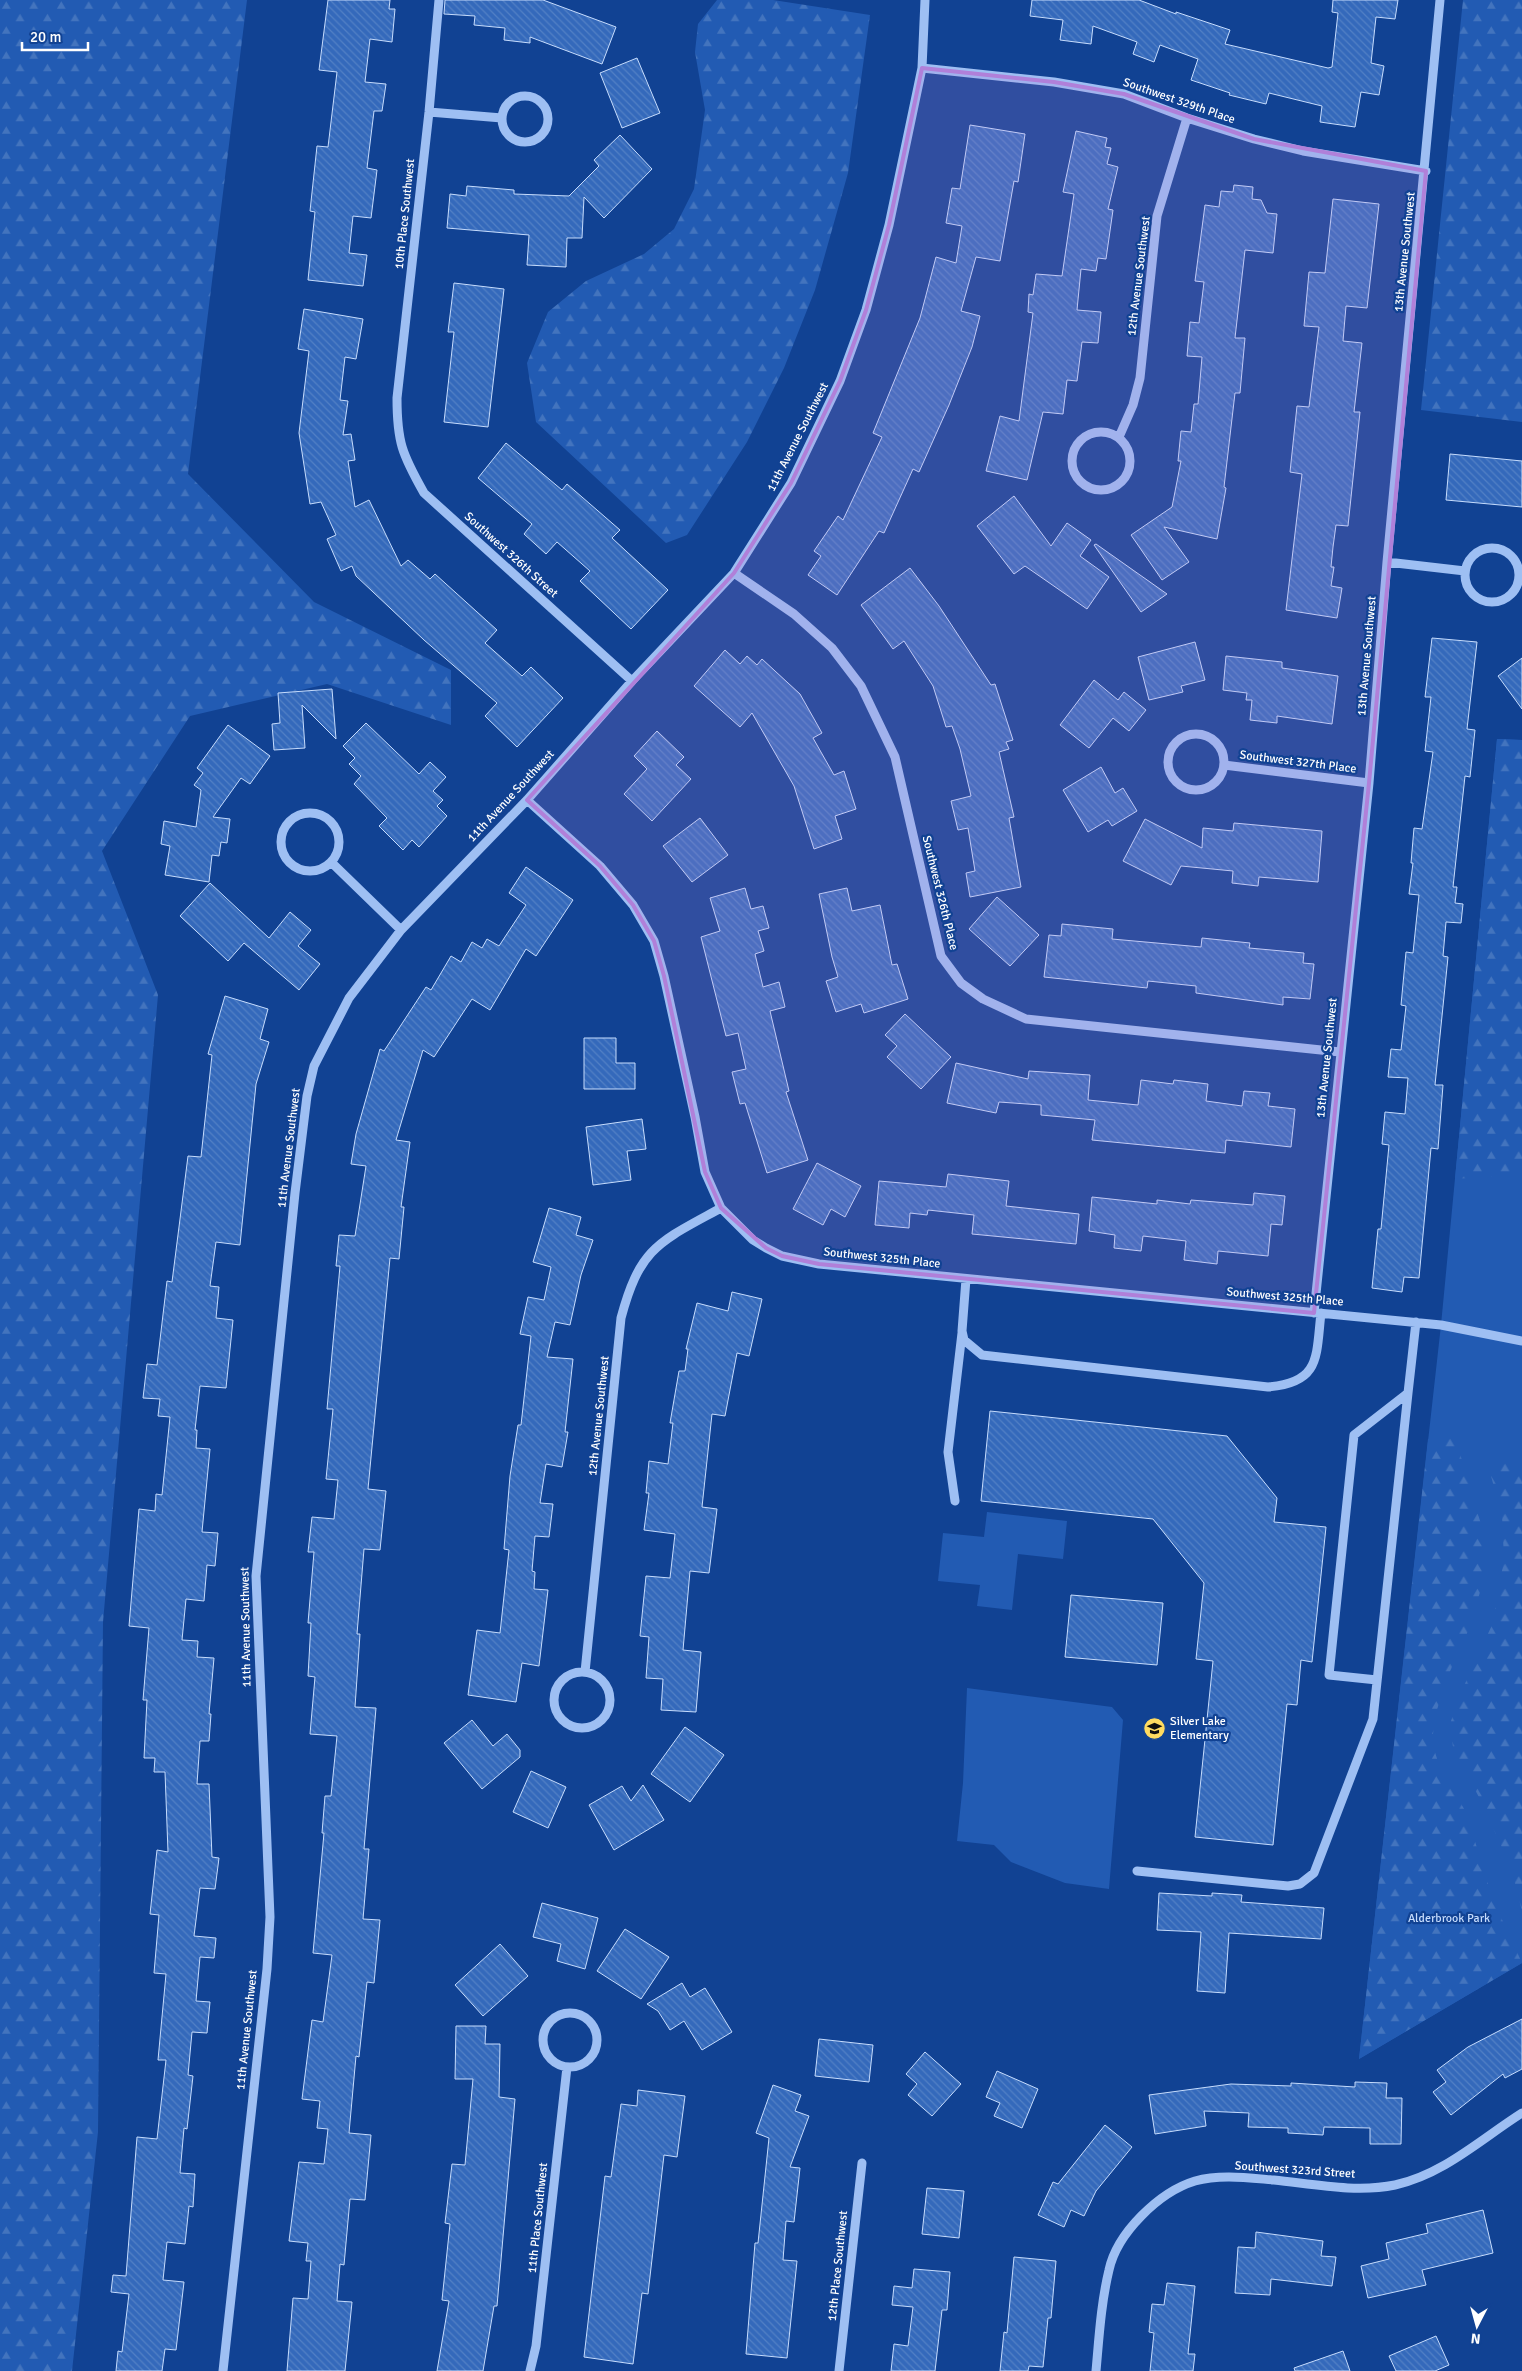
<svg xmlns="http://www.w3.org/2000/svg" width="1522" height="2371" viewBox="0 0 1522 2371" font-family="Signika,sans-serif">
  <defs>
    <pattern id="forest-firs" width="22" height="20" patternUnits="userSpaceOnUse" patternTransform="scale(1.25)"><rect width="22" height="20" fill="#225bb3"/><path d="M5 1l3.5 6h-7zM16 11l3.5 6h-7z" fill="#4374be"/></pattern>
    <pattern id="building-back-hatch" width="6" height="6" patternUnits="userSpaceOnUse" patternTransform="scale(1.25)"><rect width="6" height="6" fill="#3469bb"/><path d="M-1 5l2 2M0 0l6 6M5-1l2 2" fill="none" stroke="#5280c5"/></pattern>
  </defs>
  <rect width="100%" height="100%" fill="#114293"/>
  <path fill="#225bb3" d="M1497 739 1522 740V1963L1359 2059 1441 1325Z
    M987 1512 1067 1521 1063 1559 1018 1554 1012 1610 977 1606 980 1585 938 1581 943 1533 984 1537Z
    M967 1688 1112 1707 1123 1720 1109 1889 1065 1883 1011 1862 994 1845 957 1841 963 1783Z"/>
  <path fill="url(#forest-firs)" d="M0 0H247L188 474 314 602 451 670V725L327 684 190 716 102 851 158 995 103 1622 98 2132 72 2371H0Z
    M717 0H773L870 15 848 173 815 290 784 368 747 442 687 535 666 543 536 422 527 363 548 312 586 281 644 254 674 229 694 189 705 110 695 52 698 24Z
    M1463 0H1522V422L1421 410Z
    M1497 739 1522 740V1174L1455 1179Z
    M1448 1433 1458 1447 1486 1541 1483 1582 1469 1629 1447 1678 1435 1716 1432 1743 1441 1771 1466 1812 1493 1900 1522 1963 1359 2059 1428 1439Z
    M1495 1459 1522 1462V1911L1511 1868 1482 1803 1471 1782 1455 1758 1452 1741 1451 1721 1463 1688 1492 1625 1504 1560 1502 1515 1489 1469Z"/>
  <path fill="url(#building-back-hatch)" stroke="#c6dcfd" d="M328 0H390L389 9H395L392 42 370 39 365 82 386 84 382 111H374L367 168 377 170 371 218 353 216 349 253 367 255 363 286 308 280 315 212 310 211 317 146 328 147 337 72 319 70Z
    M445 0H543L616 27 602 64 530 37V43L504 40 505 28 474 25 475 16 444 14Z
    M1032 0H1139L1176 14V12L1230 30 1225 44 1328 68 1332 67 1338 13 1332 12 1333 0H1398L1395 19 1376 17 1371 63 1384 66 1379 95 1361 92 1355 127 1320 122 1322 106 1269 93 1266 104 1229 95 1230 93 1191 80 1198 59 1160 45 1154 62 1133 54 1137 42 1093 26 1091 44 1060 40 1063 20 1030 16Z
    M637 58 660 113 622 128 600 73Z
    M970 125 1025 134 1018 182 1014 181 1000 261 976 257 961 311 980 316 972 347 949 405 919 472 913 469 884 533 879 531 837 595 808 575 821 556 814 551 838 516 843 520 882 437 873 433 920 318 936 257 956 263 962 226 946 223 952 188 960 189Z
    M1076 131 1107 138 1105 147 1111 148 1107 164 1118 167 1108 209 1113 210 1106 259 1098 258 1096 271 1081 269 1077 310 1101 312 1098 343 1082 342 1077 381 1067 380 1063 414 1043 412 1027 480 986 471 1000 416 1019 421 1033 313 1028 312 1029 294 1033 295 1036 274 1062 276 1074 194 1063 192Z
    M620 135 652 169 604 218 584 197 582 238H567L566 267 527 265 529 235 447 228 450 194 466 196 467 186 514 190V194L569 196 599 166 594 160Z
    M1234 185 1253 187 1252 199 1261 200 1267 213 1277 214 1273 253 1245 250 1235 338H1245L1240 393H1235L1224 487 1226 488 1217 539 1164 527 1189 562 1162 580 1131 535 1172 507 1181 461H1178L1181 431 1191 432 1194 404H1198L1202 357 1187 356 1190 322 1199 323 1204 282 1195 281 1205 205 1219 207 1221 191 1233 192Z
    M1333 199 1379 204 1367 308 1346 306 1343 341 1362 343 1354 412H1360L1348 526 1336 525 1333 547 1331 567H1334L1331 586 1342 588 1337 618 1286 610 1302 474 1290 472 1297 406 1309 407 1319 327 1304 326 1309 272 1325 273Z
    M454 283 504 289 488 427 444 422 454 332H448Z
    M304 309 363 319 356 359 345 357 340 400 348 401 343 435 351 434 355 460 348 461 355 507 369 500 401 566 408 560 430 579 435 574 497 630 485 643 522 676 531 667 563 698 517 747 485 716 497 703 424 640 356 576 352 566 341 571 327 539 336 535 321 502 310 504 299 433 309 351 298 349Z
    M506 443 562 490 567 484 620 530 612 538 668 590 631 629 580 581 590 571 557 542 546 554 524 534 532 524 478 478Z
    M1450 454 1522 461V507L1446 500Z
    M1014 496 1051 546 1067 523 1091 540 1080 556 1109 577 1087 609 1025 566 1014 574 977 526Z
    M1096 544 1167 594 1141 612 1094 545Z
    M910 568 939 606 991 685 995 684 1013 740 1006 742 1009 749 999 752 1014 817 1009 818 1021 887 970 897 966 873 975 871 968 828 958 830 951 801 971 796 960 749 952 726 946 727 933 686 904 641 893 649 861 605Z
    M1432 638 1477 642 1467 729 1475 730 1470 777 1465 776 1453 887H1457L1455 903 1463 904 1461 923 1446 922 1443 956 1448 957 1435 1085H1443L1438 1149 1431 1148 1419 1278 1404 1277 1402 1292 1372 1288 1378 1229H1381L1389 1145 1382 1144 1385 1112 1405 1114 1408 1078 1388 1077 1391 1049 1401 1050 1406 1006 1401 1005 1406 952 1413 953 1419 895 1409 894 1413 863H1411L1414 828 1422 829 1433 752 1425 751 1431 697H1425Z
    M1195 642 1205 680 1181 686 1183 692 1149 700 1138 657Z
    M725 650 740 664 747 656 757 665 762 659 800 694 822 733 813 738 834 775 844 771 856 809 835 816 842 839 814 849 794 786 752 713 740 727 694 686Z
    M1226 656 1282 662V668L1338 676 1332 724 1277 716V723L1250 720 1252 700H1246L1247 693 1223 690Z
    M1522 658V709L1498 676Z
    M1094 680 1118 700 1124 692 1146 710 1129 731 1113 718 1089 748 1060 725Z
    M332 689 336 739 302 705 305 748 274 750 272 724 280 723 278 693Z
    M366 723 419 774 430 762 446 777 433 791 443 800 437 806 447 816 419 847 412 840 403 850 379 826 387 818 354 784 361 776 349 764 355 758 343 746Z
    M228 725 270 756 250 784 241 778 213 817 230 819 227 843 221 842 219 856 212 855 209 882 165 875 170 846 161 844 164 821 196 827 201 790 194 785 203 773 197 768Z
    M657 731 684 757 676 765 691 779 652 821 624 794 647 769 634 756Z
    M1101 767 1115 793 1123 788 1137 811 1112 826 1108 820 1088 832 1063 790Z
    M700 818 728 855 692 882 663 846Z
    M1145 819 1202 848 1203 828 1233 831 1234 823 1322 831 1318 882 1259 877 1258 886 1232 883 1233 871 1181 866 1171 885 1123 861Z
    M526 867 573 900 536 956 526 949 490 1010 472 999 434 1057 423 1050 396 1140 410 1142 401 1207H404L399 1259 390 1258 368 1489 386 1491 380 1550 364 1549 357 1634H360L355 1707 376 1708 364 1849H369L363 1919 380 1920 374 1983 367 1982 359 2057 356 2056 349 2133 371 2135 365 2200 350 2199 344 2265 340 2264 337 2301 352 2302 345 2371H287L293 2298 308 2299 311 2261H306L308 2243 289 2241 299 2162 324 2164 328 2129 317 2128 320 2101 302 2099 312 2020 323 2022 332 1955 313 1953 324 1833H322L325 1796H331L337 1736 310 1734 315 1677 308 1676 311 1623H308L314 1552H308L312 1517 334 1519 338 1480 326 1479 333 1409H327L340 1266H336L339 1235 355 1236 366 1166 351 1164 356 1134 380 1049 384 1051 426 987 431 990 451 956 461 962 472 942 482 948 487 939 499 946 526 905 509 893Z
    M210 883 269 938 290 912 311 930 298 946 320 964 299 990 244 943 228 961 180 916Z
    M745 888 751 909 763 906 769 928 758 931 764 951 755 954 763 987 779 982 785 1007 770 1011 789 1091 786 1092 808 1160 767 1173 745 1103 740 1104 732 1072 746 1069 738 1033 726 1036 701 937 720 931 710 898Z
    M847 888 852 911 880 905 892 965 897 964 908 999 864 1013 861 1004 836 1012 826 981 838 977 832 957 819 894Z
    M997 897 1039 935 1010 966 969 929Z
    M1062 924 1113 929 1112 939 1201 947 1202 938 1250 943 1249 948 1304 953 1303 963 1314 964 1310 999 1283 997V1005L1196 993V986L1148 981 1147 988 1044 977 1049 935 1061 936Z
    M225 996 268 1009 260 1039 269 1042 256 1084 240 1245 216 1242 210 1286 219 1287 216 1318 233 1320 226 1388 200 1386 195 1430H197L196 1448 210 1449 202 1532 218 1533 215 1566 207 1565 204 1601 186 1599 182 1640 198 1641 197 1657 214 1658 209 1714H211L209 1741H200L197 1784H209L212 1857 219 1858 215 1889 200 1888 194 1936 216 1938 214 1958 200 1957 196 2001 210 2002 207 2033 192 2032 188 2075 193 2076 187 2129 184 2128 180 2173 195 2174 193 2207 189 2206 185 2244 167 2242 163 2280 184 2282 176 2350 165 2349 162 2371H116L118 2351 122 2352 129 2294 111 2292 113 2275 126 2276 137 2137 157 2139 166 2060H158L166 1974 154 1973 159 1915 150 1914 157 1850 168 1852 165 1772H154L155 1758H144L147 1700H143L149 1628 129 1626 139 1509 155 1511 156 1494 162 1495 170 1417 158 1416 160 1399 143 1398 147 1364 157 1365 167 1281 172 1282 188 1156 201 1157 212 1055 208 1054Z
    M905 1014 951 1057 921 1089 887 1057 897 1046 885 1035Z
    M584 1038H616V1063H635V1089H584Z
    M956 1063 1028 1079 1029 1071 1090 1075 1088 1100 1138 1105 1141 1080 1173 1084 1174 1080 1208 1084 1206 1101 1242 1106 1244 1091 1270 1093 1268 1106 1295 1109 1291 1147 1226 1140 1225 1153 1092 1140 1095 1120 1041 1115V1105L999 1102 996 1113 947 1103Z
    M642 1119 646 1149 627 1151 631 1180 593 1185 586 1127Z
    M817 1163 861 1186 845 1217 831 1209 823 1225 793 1209Z
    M948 1174 1009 1181 1006 1206 1079 1214 1076 1244 972 1234 974 1215 928 1210 927 1215 910 1213 909 1228 875 1225 879 1181 946 1187Z
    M1254 1193 1285 1196 1282 1225 1271 1224 1268 1256 1218 1251 1217 1264 1184 1260 1186 1241 1143 1236 1141 1251 1114 1248 1115 1235 1089 1231 1092 1197 1157 1204V1200L1190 1204 1191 1200 1253 1205Z
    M549 1208 581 1217 576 1235 593 1240 581 1275 570 1325 555 1322 547 1357 573 1359 565 1432H568L562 1467 546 1464 540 1503 553 1504 549 1537 535 1536 532 1571 535 1572 534 1589 548 1590 539 1666 522 1663 516 1702 468 1695 477 1630 500 1633 509 1550 504 1549 510 1476 518 1425H521L531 1336 520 1334 528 1297 544 1300 551 1267 533 1262Z
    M732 1292 762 1299 749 1356 737 1353 725 1416 712 1414 702 1507 717 1509 709 1573 690 1571 683 1650 701 1652 696 1712 661 1710 663 1679 646 1678 649 1637 640 1636 646 1576 670 1578 675 1534 644 1530 649 1493H646L649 1461 668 1464 673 1423H670L679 1371H685L688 1349H686L697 1303 728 1311Z
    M990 1411 1227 1436 1277 1498 1274 1522 1326 1527 1312 1662 1301 1660 1297 1705 1287 1704 1273 1845 1195 1837 1213 1661 1196 1659 1204 1583 1153 1519 981 1501Z
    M1071 1595 1163 1603 1157 1665 1065 1657Z
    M472 1720 493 1746 507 1734 520 1750V1757L482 1789 444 1743Z
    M685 1727 724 1755 690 1802 651 1774Z
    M531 1771 566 1787 548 1828 513 1812Z
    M643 1785 664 1820 614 1850 589 1805 622 1786 631 1801Z
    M1159 1893 1212 1896V1893L1242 1895 1241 1902 1324 1908 1321 1939 1229 1933 1225 1993 1197 1991 1201 1932 1157 1930Z
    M542 1903 598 1918 585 1969 557 1961 561 1944 533 1937Z
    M625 1929 669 1957 641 1999 597 1971Z
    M500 1944 528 1976 483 2016 455 1985Z
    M682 1983 690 1997 705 1988 732 2032 702 2050 684 2021 670 2030 658 2011 647 2004Z
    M1522 2019V2069L1505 2078 1503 2074 1451 2115 1433 2092 1446 2082 1437 2070 1468 2047Z
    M456 2026H486L485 2044H500L499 2097 515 2099 497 2306H494L483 2371H437L449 2301 442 2300 450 2224 445 2223 452 2164 465 2165 473 2079H455Z
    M819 2039 873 2045 869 2082 815 2076Z
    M925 2052 961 2084 932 2116 908 2095 917 2084 906 2074Z
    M997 2071 1038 2089 1022 2128 994 2116 1000 2103 986 2097Z
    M1355 2082 1387 2083 1386 2098H1402L1401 2144H1370V2128L1324 2127 1323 2135 1288 2133V2128L1248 2127 1249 2113 1204 2111 1206 2126 1155 2134 1149 2095 1231 2084 1291 2086V2083L1355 2087Z
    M773 2085 801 2095 795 2111 809 2116 790 2167 800 2168 794 2222 786 2221 783 2260 797 2261 787 2358 746 2354 755 2243H758L769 2138 756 2133Z
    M638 2090 685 2096 677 2157 664 2155 648 2294 642 2293 633 2364 584 2357 605 2176 611 2177 621 2104 637 2106Z
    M1105 2125 1132 2147 1096 2191 1084 2216 1071 2210 1064 2227 1038 2215 1053 2182 1058 2184Z
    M927 2188 964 2191 959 2238 922 2234Z
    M1483 2210 1493 2253 1422 2270 1426 2285 1368 2298 1361 2266 1389 2259 1386 2243 1428 2233 1426 2224Z
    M1256 2232 1323 2241 1321 2256 1336 2257 1332 2286 1271 2279 1270 2295 1235 2293 1238 2247 1255 2248Z
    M1014 2257 1056 2261 1051 2318H1048L1043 2367 1029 2366 1028 2371H1000L1004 2332 1007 2333Z
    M914 2269 950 2272 947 2310H942L935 2371H891L894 2344 908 2346 913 2307 892 2305 894 2286 912 2288Z
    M1167 2283 1195 2286 1188 2354H1195L1193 2371H1150L1154 2333 1149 2332 1152 2304 1164 2305Z
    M1436 2336 1449 2365 1435 2371H1396L1389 2356Z
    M1343 2351 1350 2371H1295L1294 2368Z"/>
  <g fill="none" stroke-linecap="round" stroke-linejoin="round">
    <path stroke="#9ebff3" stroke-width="9" d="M439 0 429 112 397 398C397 442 402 454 424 493L632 681
      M922 68 1054 82 1124 94 1187 118 1254 139 1303 151 1426 171
      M502 119a23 23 0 1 1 46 0a23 23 0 1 1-46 0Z
      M429 112 502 118
      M1072 461a29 29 0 1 1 58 0a29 29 0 1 1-58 0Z
      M1119 437 1133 405 1140 378 1157 216 1187 118
      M1465 575a27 27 0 1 1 54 0a27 27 0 1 1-54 0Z
      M1387 562 1465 571
      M734 573 794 614 832 648 861 686 895 757 941 956 961 983 983 999 1026 1019 1340 1052
      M1168 762a28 28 0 1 1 56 0a28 28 0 1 1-56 0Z
      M1224 765 1369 783
      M527 800 600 866 633 905 654 941 664 976 695 1117 705 1172 721 1208 753 1240 766 1248 782 1256 819 1264 1441 1325 1522 1341
      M281 842a29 29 0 1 1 58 0a29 29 0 1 1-58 0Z
      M331 862 401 930
      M966 1279 962 1331 964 1340 982 1355 1268 1387C1321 1383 1316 1356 1321 1313
      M1314 1313 1369 783 1387 562 1440 0
      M955 1501 948 1452 962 1333
      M554 1700a28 28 0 1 1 56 0a28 28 0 1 1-56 0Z
      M585 1672 621 1318C640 1247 659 1242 721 1208
      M1377 1680 1329 1675 1354 1435 1408 1393 1416 1322
      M1137 1871 1288 1886 1300 1884 1314 1873 1373 1719 1408 1393
      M543 2040a27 27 0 1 1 54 0a27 27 0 1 1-54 0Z
      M223 2371 267 1969 270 1917 256 1576 295 1193 307 1096 314 1066 349 998 401 930 527 800 632 681 734 573 791 483 840 381 866 310 889 225 922 68 925 0
      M530 2371 536 2346 567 2067
      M839 2371 862 2163
      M1096 2371C1099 2338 1101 2303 1109 2270 1117 2233 1159 2192 1195 2181 1220 2174 1249 2178 1274 2180 1313 2184 1356 2193 1395 2185 1444 2174 1481 2139 1522 2113"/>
  </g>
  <path fill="#b080d9" fill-opacity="0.2" stroke="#b080d9" stroke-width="4" stroke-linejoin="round" d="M922 68 1054 82 1124 94 1254 139 1426 171 1369 783 1314 1313 819 1264 782 1256 766 1248 721 1208 705 1172 664 976 654 941 633 905 600 866 527 800 734 573 791 483 840 381 866 310 889 225Z"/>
  <defs>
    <symbol id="school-disc" viewBox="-11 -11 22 22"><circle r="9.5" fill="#ffdb60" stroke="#114293"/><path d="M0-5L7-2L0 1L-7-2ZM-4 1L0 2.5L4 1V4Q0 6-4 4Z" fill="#111"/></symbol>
  </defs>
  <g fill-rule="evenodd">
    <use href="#school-disc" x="1142" y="1716" width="25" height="25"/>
  </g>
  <g text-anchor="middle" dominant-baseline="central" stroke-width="4.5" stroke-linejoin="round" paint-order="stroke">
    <g font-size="12" fill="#fff" stroke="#114293">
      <text transform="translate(1179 101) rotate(19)">Southwest 329th Place</text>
      <text transform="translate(405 214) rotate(-84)">10th Place Southwest</text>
      <text transform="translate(1405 252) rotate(-84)">13th Avenue Southwest</text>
      <text transform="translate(1139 276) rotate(-83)">12th Avenue Southwest</text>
      <text transform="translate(798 437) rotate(-63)">11th Avenue Southwest</text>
      <text transform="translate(511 555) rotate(42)">Southwest 326th Street</text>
      <text transform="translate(1367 656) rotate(-85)">13th Avenue Southwest</text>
      <text transform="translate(1298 762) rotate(7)">Southwest 327th Place</text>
      <text transform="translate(511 796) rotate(-47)">11th Avenue Southwest</text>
      <text transform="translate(940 893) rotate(76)">Southwest 326th Place</text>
      <text transform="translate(1327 1058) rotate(-84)">13th Avenue Southwest</text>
      <text transform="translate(289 1148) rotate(-83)">11th Avenue Southwest</text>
      <text transform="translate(882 1258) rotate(6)">Southwest 325th Place</text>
      <text transform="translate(1285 1297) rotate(5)">Southwest 325th Place</text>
      <text transform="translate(599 1416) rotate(-84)">12th Avenue Southwest</text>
      <text transform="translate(246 1627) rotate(-91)">11th Avenue Southwest</text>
      <text transform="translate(247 2030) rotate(-84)">11th Avenue Southwest</text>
      <text transform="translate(1295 2170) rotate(4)">Southwest 323rd Street</text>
      <text transform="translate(538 2218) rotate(-84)">11th Place Southwest</text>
      <text transform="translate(838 2266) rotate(-84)">12th Place Southwest</text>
    </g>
    <g font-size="12" fill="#fff" stroke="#114293" text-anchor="start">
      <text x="1170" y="1721">Silver Lake<tspan x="1170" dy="14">Elementary</tspan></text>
    </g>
    <g font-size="12" fill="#c6dcfd" stroke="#114293">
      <text x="1449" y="1918">Alderbrook Park</text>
    </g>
  </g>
  <g transform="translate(1477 2326) rotate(186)" stroke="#114293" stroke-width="4" paint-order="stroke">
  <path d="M0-4L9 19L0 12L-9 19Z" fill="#ffffff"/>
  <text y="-8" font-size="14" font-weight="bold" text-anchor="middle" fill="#ffffff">N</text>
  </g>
  <path d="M22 42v8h66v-8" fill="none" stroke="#ffffff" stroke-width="2.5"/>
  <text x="30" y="42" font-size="15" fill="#ffffff" stroke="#114293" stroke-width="4" paint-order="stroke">20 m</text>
</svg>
